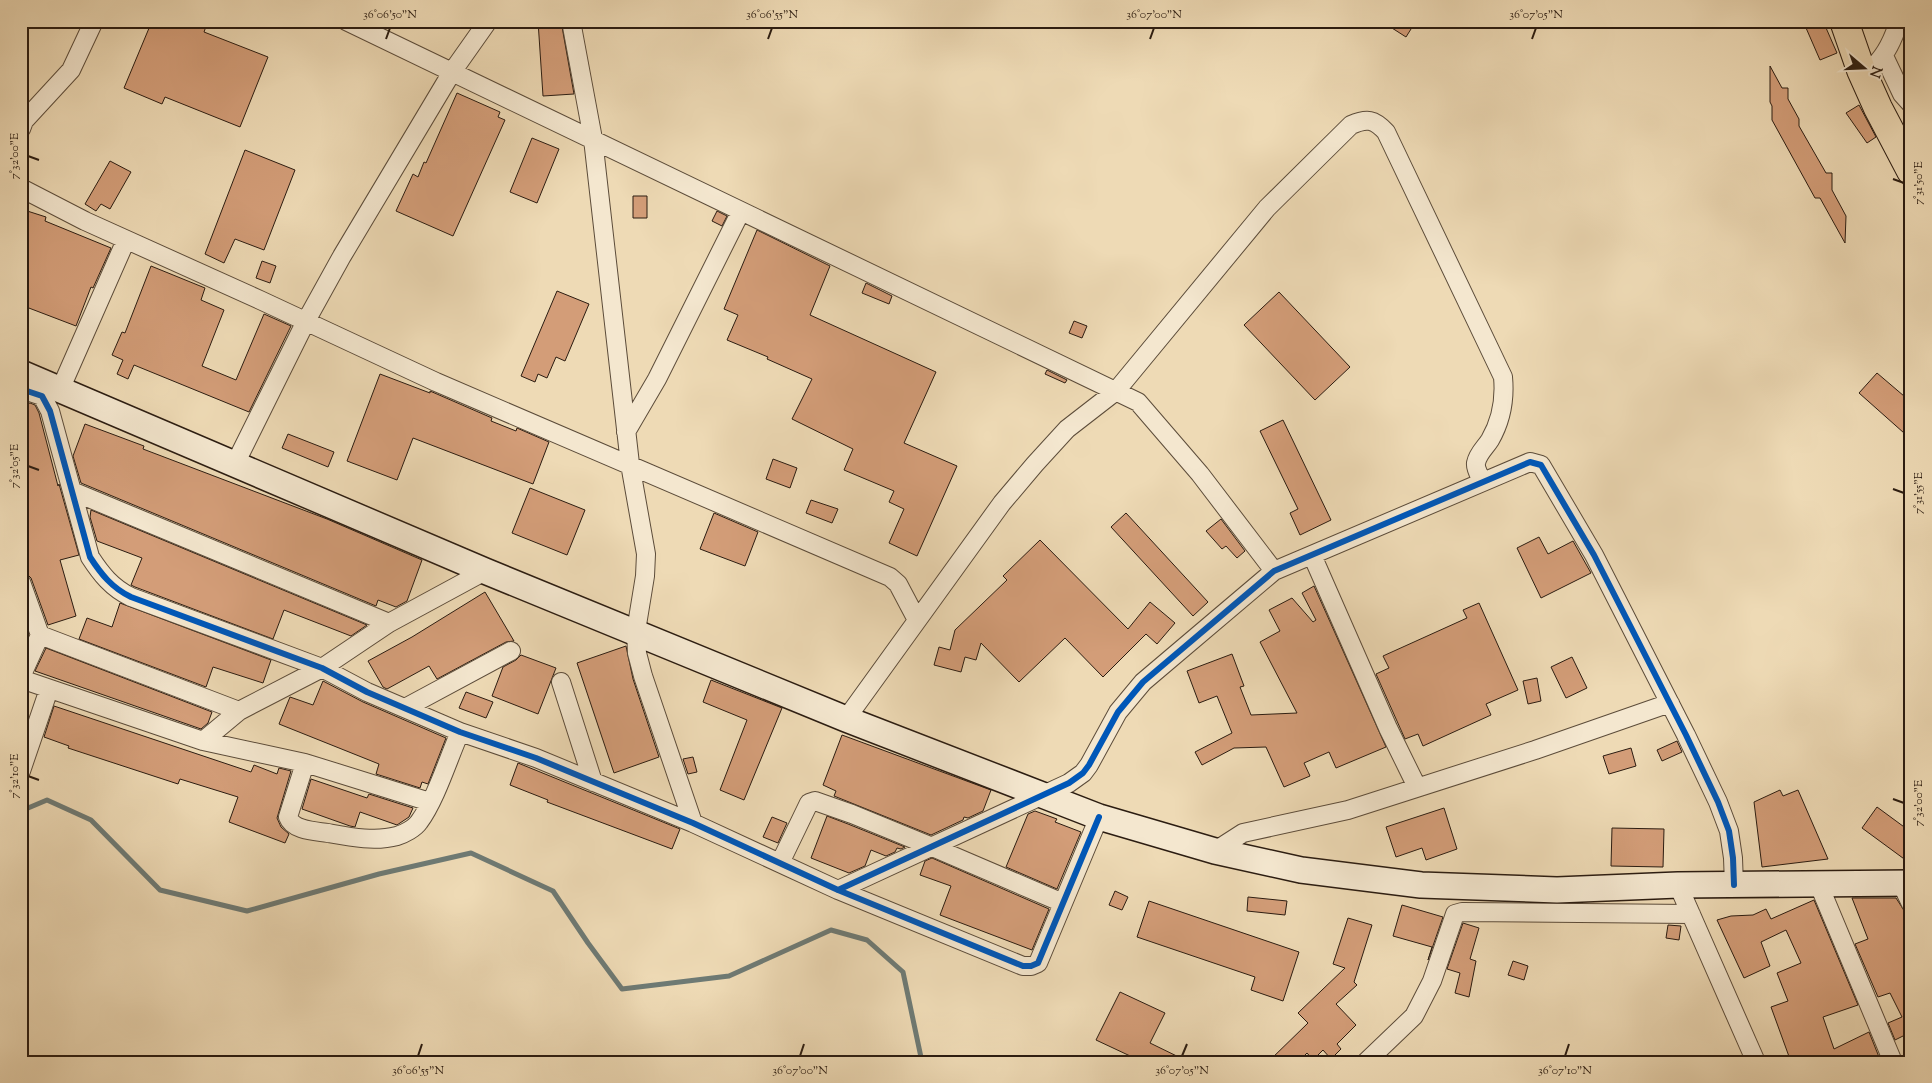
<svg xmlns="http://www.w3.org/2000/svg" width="1932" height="1083" viewBox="0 0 1932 1083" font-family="'Sorts Mill Goudy',serif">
  <rect width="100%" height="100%" fill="#eedab5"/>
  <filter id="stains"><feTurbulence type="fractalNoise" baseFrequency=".004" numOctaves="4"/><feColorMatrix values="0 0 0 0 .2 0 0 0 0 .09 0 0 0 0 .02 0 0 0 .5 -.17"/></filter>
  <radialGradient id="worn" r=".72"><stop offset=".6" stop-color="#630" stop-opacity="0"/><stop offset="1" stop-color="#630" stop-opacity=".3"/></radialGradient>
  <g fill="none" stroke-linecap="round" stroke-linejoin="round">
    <path stroke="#6e7a74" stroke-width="5" d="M21 811 47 800 91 820 160 890 247 911 379 874 471 853 553 891 588 943 622 989 729 976 831 930 867 940 903 972 922 1062"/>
  </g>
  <path fill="#d39d78" stroke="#2b1c11" d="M152 21H208L204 32 268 57 240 127 165 97 162 104 124 88Z
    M538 21H561L574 94 543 96Z
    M1381 21H1416L1406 37Z
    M1803 21H1823L1837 53 1820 60Z
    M1770 66 1782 88H1788V99L1799 119V126L1826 173H1832V190L1846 216 1845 243 1820 198H1815L1772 120V106L1770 102Z
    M457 93 500 112 498 117 505 120 453 236 396 211 413 174 418 177 424 162 426 163Z
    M1859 105 1876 137 1867 143 1846 113Z
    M532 138 559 149 537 203 510 192Z
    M245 150 295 170 264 250 235 239 224 263 205 254Z
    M110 161 131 172 110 209 101 204 96 211 85 204Z
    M633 196H647V218H633Z
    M21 209 46 217 45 221 111 248 93 288 91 287 76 326 21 305Z
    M717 211 727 216 722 226 712 221Z
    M757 230 830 266 810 315 936 372 904 443 957 466 917 556 889 543 904 509 889 502 894 491 844 470 853 449 792 419 812 379 767 359 768 357 727 340 738 315 724 309Z
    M262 261 276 266 270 283 256 278Z
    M151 266 205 288 201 300 224 310 202 366 236 380 264 314 291 326 249 412 134 365 128 379 117 374 123 360 112 355 122 332 125 333Z
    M866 283 892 296 889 304 862 293Z
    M557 291 589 304 565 361 556 357 547 378 538 374 535 382 521 376Z
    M1279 292 1350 367 1315 400 1244 325Z
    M1074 321 1087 326 1082 338 1069 333Z
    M1047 370 1067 380 1065 383 1045 374Z
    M1877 373 1911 402V425L1904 433 1859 393Z
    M380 374 430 393V391L492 418 491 421 516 431 517 428 549 442 533 484 413 438 397 480 347 461Z
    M30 403 35 405 39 413 58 486 59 484 79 555 60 560 76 616 48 625 31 578 27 574 21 572V558L26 557 21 539V406Z
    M1283 420 1331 520 1300 535 1290 513 1298 509 1260 431Z
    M85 424 144 446 143 449 327 519 422 560 407 601 396 607 378 600 376 606 81 483 73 456Z
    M288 434 334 452 328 467 282 448Z
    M773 459 797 468 790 488 766 479Z
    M530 488 585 510 567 555 512 533Z
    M811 500 838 509 832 523 806 513Z
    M91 510 367 625 351 636 284 610 273 639 135 587 131 585 142 558 97 541 90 517Z
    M714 513 758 532 745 566 700 549Z
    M1126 513 1208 602 1193 616 1111 527Z
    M1221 519 1245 551 1237 558 1226 546 1222 549 1206 531Z
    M1539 537 1548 554 1573 541 1591 573 1541 598 1517 548Z
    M1040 540 1128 629 1150 602 1175 623 1157 644 1146 634 1103 677 1065 638 1019 682 981 643 976 660 965 657 961 672 934 665 939 647 950 650 955 630 1007 580 1003 576Z
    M1314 586 1386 747 1336 768 1329 752 1304 763 1310 776 1284 787 1266 747 1234 748 1202 765 1195 752 1232 733 1217 696 1199 703 1187 671 1232 654 1244 686 1240 687 1251 715 1297 713 1260 642 1280 631 1269 610 1292 598 1313 622 1316 620 1302 593Z
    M485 592 514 641 506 642 437 679 429 666 387 689 383 687 368 661 412 637Z
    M120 603 271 660 263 683 213 667 206 687 79 639 87 618 112 627Z
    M1479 603 1518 690 1486 704 1491 715 1423 746 1418 734 1405 739 1376 674 1389 668 1383 656 1467 618 1463 610Z
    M626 646 633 679 659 757 614 773 577 663Z
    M46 648 212 712 208 723 201 729 35 671Z
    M521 655 556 668 538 714 492 696 503 667 516 660Z
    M1572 657 1587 688 1566 698 1551 667Z
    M1537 678 1541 701 1528 704 1523 681Z
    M711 680 782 708 744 800 720 790 747 720 703 702Z
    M323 681 363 702 446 738 428 784 422 782 420 788 376 774 379 764 279 724 290 697 313 705Z
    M466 692 493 702 486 718 459 708Z
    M54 706 251 772 254 765 277 774 279 768 291 771 277 818 281 827 289 834 285 843 229 822 238 797 180 779 178 784 68 748 69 746 44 737Z
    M21 714 28 716 23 731 21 730Z
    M842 735 991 790 983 811 968 818 964 817 963 820 931 835 834 796 836 791 823 785Z
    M1677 741 1682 752 1662 761 1657 750Z
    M1631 748 1636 766 1609 774 1603 756Z
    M693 757 697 772 688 774 683 759Z
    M518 763 680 829 672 849 547 802 548 800 510 785Z
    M311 779 367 798 369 794 413 808 409 817 397 825 360 812 355 827 350 826 302 809Z
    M1780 790 1783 796 1798 790 1828 859 1762 867 1754 802Z
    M1877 807 1911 832V864L1862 828Z
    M1444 808 1457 849 1426 860 1422 848 1396 857 1386 827Z
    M1035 811 1057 819 1055 822 1081 832 1057 889 1006 867 1028 814Z
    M827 816 848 824 905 847 901 849 897 848 895 852 886 856 871 850 865 866 849 873 811 858Z
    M772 817 787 823 778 843 763 837Z
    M1612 828 1664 829 1663 867 1611 866Z
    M932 858 1049 909 1032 950 940 915 951 886 920 875 925 861Z
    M1115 891 1128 897 1122 910 1109 905Z
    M1248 897 1287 901 1285 915 1247 911Z
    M1852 898H1896L1905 912 1911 915V1035L1909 1033 1895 1040 1888 1023 1902 1017 1890 993 1878 997 1855 944 1868 939Z
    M1814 900 1858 1005 1823 1017 1834 1049 1869 1032 1881 1062H1791L1771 1007 1788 1001 1777 973 1801 963 1786 930 1761 942 1770 966 1744 978 1717 920 1731 916 1753 915 1766 909 1771 919Z
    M1149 901 1299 952 1283 1001 1251 990 1255 977 1137 937Z
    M1402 905 1443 917 1428 960 1432 947 1393 936Z
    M1348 918 1372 925 1354 982 1357 985 1336 1004 1356 1025 1337 1044 1341 1049 1331 1059 1323 1050 1313 1060 1307 1053 1298 1062H1268L1308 1023 1298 1013 1345 968 1333 964Z
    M1463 923 1479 928 1470 959 1476 961 1469 997 1455 993 1460 973 1447 969Z
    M1668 925 1681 926 1679 940 1666 938Z
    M1513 961 1528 966 1524 980 1508 975Z
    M1120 992 1165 1013 1150 1043 1189 1062H1143L1096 1040Z"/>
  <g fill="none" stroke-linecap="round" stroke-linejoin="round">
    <defs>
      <path id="minor" d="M346 21 1138 402 1200 474 1274 571
        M571 21 593 139 630 464 646 554 645 576 636 631 637 653 643 676 693 823
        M1884 56 1902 94 1911 104
        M1876 64C1888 52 1894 37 1899 21
        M21 129 24 121 71 70 94 21
        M21 188 85 221 260 300 436 382 890 577 898 584 917 620
        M21 389 42 396 50 411 90 557C101 574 112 588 131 597L322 668 367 692 460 732 536 758 693 823 838 890 1023 966H1031L1038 963 1099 817
        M60 390 126 240
        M626 432 657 379 741 211
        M235 464 306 321 342 256 452 72 488 21
        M72 491 389 623
        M1312 555 1388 728 1417 787
        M21 582 40 635 239 711
        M21 677 40 635
        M21 679 203 741 305 763 430 802
        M561 682 593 782
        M405 708 511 651
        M846 719 1002 503 1035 464 1067 429 1116 391 1267 208 1351 125C1367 118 1374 119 1386 132L1503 377C1505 398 1501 421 1490 440 1485 448 1478 453 1476 463 1475 469 1480 476 1482 481
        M203 741 239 711 322 668 389 623 485 571
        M305 763 288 817C293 831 316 831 328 833 350 837 375 842 397 836 404 834 415 828 419 822 436 799 448 759 460 732
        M21 771 49 689
        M1215 851 1243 833 1348 810 1535 750 1670 703
        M780 863 809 803 815 801 852 814 930 846 1063 903
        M1901 883 1911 904
        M1678 885 1756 1062
        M1819 885 1893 1062
        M838 890 1069 783 1083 773 1089 765 1118 712 1143 682 1274 571 1530 462 1541 465 1594 555 1686 735 1718 802 1729 831 1733 858 1734 885
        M1366 1062 1414 1016 1432 981 1455 914 1462 912 1691 914"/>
      <path id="secondary" d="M21 373 485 571 846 719 1099 817 1215 851 1301 870 1421 885 1557 890 1678 885 1911 883"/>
      <path id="primary" d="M1844 21 1861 70 1878 108 1911 171"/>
    </defs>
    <use href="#minor" stroke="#5c4c3a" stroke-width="20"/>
    <use href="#secondary" stroke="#2b1c11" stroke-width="28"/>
    <use href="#primary" stroke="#2b1c11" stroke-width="30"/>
    <use href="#minor" stroke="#f4e7cf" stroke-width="18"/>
    <use href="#secondary" stroke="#f4e7cf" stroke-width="25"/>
    <use href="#primary" stroke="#eedab5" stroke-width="28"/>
    <defs>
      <path id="cycleway" d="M21 389 42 396 50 411 90 557C101 574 112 588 131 597L322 668 367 692 460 732 536 758 693 823 838 890 1023 966H1031L1038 963 1099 817
        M838 890 1069 783 1083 773 1089 765 1118 712 1143 682 1274 571 1530 462 1541 465 1594 555 1686 735 1718 802 1729 831 1733 858 1734 885"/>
    </defs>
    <use href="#cycleway" stroke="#f4e7cf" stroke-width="9"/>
    <use href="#cycleway" stroke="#0057b8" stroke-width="6"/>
  </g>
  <path fill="none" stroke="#2b1c11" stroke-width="2" d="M386 39 390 28M768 39 772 28M1150 39 1154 28M1532 39 1536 28M28 156 39 160M1893 179 1904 183M28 466 39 470M1893 489 1904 493M28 776 39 780M1893 799 1904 803M418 1056 422 1044M800 1056 804 1044M1182 1056 1187 1044M1565 1056 1569 1044"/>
  <rect width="1932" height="1083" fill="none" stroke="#eedab5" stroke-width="55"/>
  <g transform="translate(1864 68) rotate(109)" stroke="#f4e7cf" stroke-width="4" paint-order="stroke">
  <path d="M0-4L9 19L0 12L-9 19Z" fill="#2b1c11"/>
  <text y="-8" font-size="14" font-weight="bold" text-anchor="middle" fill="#2b1c11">N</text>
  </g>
  <rect x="28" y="28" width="1876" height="1028" fill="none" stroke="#2b1c11" stroke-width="2"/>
  <g font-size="12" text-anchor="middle" fill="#2b1c11">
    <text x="390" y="18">36°06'50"N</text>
    <text x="772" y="18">36°06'55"N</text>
    <text x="1154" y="18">36°07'00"N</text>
    <text x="1536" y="18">36°07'05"N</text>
    <text transform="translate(14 156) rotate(-90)" y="4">7°32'00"E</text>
    <text transform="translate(1918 183) rotate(-90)" y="4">7°31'50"E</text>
    <text transform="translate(14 466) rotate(-90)" y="4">7°32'05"E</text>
    <text transform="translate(1918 493) rotate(-90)" y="4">7°31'55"E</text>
    <text transform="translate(14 776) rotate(-90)" y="4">7°32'10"E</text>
    <text transform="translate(1918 803) rotate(-90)" y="4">7°32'00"E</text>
    <text x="418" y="1074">36°06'55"N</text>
    <text x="800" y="1074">36°07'00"N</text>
    <text x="1182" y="1074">36°07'05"N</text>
    <text x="1565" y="1074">36°07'10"N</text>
  </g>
  <rect width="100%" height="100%" filter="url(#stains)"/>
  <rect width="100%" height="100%" fill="url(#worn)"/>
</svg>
